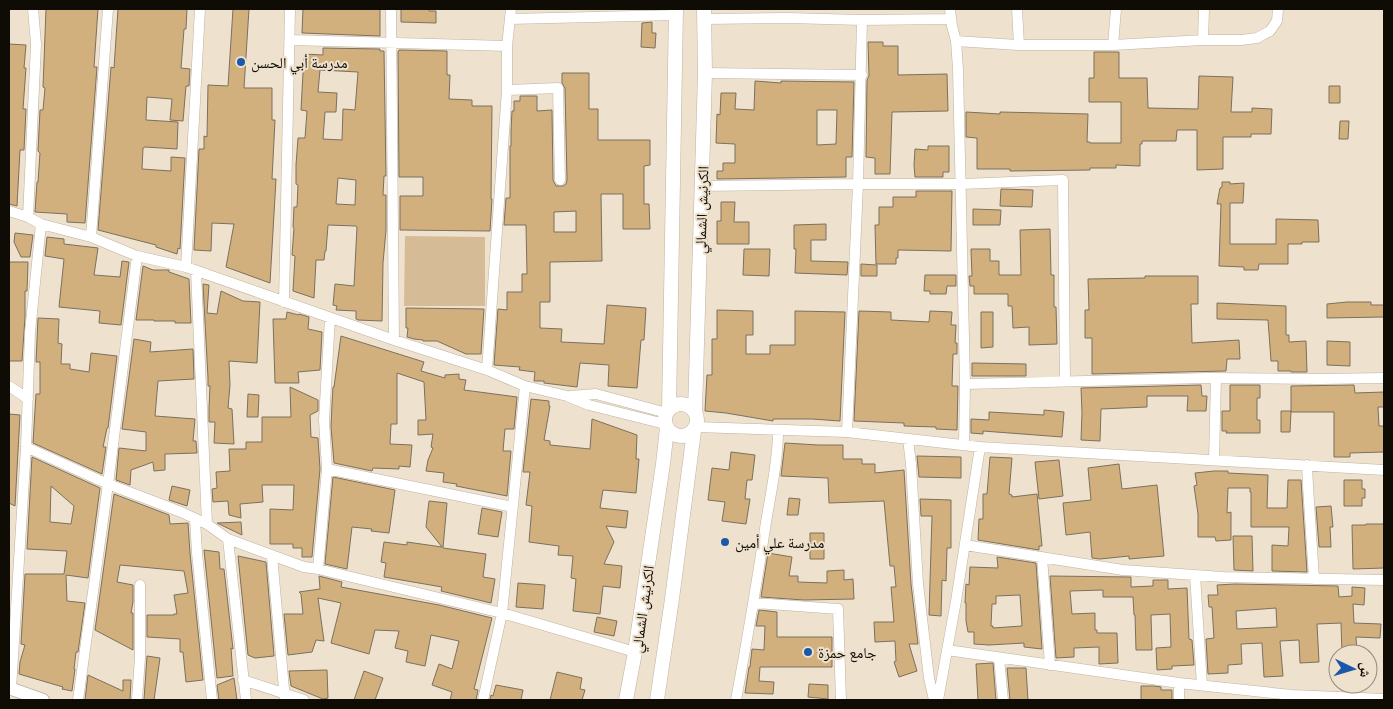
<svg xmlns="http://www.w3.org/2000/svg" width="1393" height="709" viewBox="0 0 1393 709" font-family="'Exo 2','Noto Naskh Arabic',sans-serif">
  <rect width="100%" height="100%" fill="#eee1cd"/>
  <path fill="#d5bc96" d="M405 236 485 237V306H404Z"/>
  <path fill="#d1b07d" stroke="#7c705e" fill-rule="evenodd" d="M46 9H98L94 67H97L85 223 67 222V214L35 212 37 182H38L40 153 38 151 40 110H43L45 88 43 87Z
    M118 9H187L186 29H184L181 68 190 69 189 86H186L183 121 170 120 172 99 147 97 146 120 178 122 177 149 145 147 143 148 142 169 171 171V157L185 158 180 249 178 248 177 254 156 247V245L98 230 111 67 114 68Z
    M233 9H249L244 88H272V120H275L272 179H276L270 283 226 267 234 224 212 223 211 251 194 250 199 149H204V136L207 137 208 85 228 86Z
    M303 9H380V36L302 33Z
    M401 9H429V11H436V23L401 22Z
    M652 22V33H656L655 48 641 47 642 23Z
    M868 42H883V46H898V75L947 74 948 111 892 112 890 174H875V158L866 157 867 80 869 76Z
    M9 44 26 45 24 68H26L23 109H26L24 150H20L17 206 9 204Z
    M323 48 380 49V51H384L386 176H384L383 195H386V230L383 263 382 321 358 320 356 319V311L336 310 337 306 333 305 335 284 354 286 357 227 356 226 328 225 326 251H325L324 260H316L314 298 293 291 295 256 292 255 294 228 293 227 294 207H297L298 185 296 184V165L298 138H305L307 111 301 110 304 54 323 55ZM320 70 358 72 355 110 343 109 342 140 323 139 325 112H336L337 93 318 92ZM338 178 356 180 355 205 336 204Z
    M399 50 447 51V75H450L449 99 472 100V106H492L491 199H492L490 231 400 230V196H423V177H399L398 52Z
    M1094 52H1119V78H1147L1148 108 1198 109 1199 76 1233 77 1231 112H1252V108L1272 109 1271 134H1251V137H1223V169L1197 170V130H1177L1176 141H1142V144H1140V166L1116 165V168H1090V170L1010 171V169H977V138L966 137V112L1000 114V112L1088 114 1087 142H1090V143H1121V102H1089V78H1094Z
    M562 73H589V109H598V140H650V165L644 166V204H649L650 229H623V194H601L602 261 550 262V302H540V328L562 329 561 342 604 344 607 305 646 308 644 340H641L637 388 608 386 609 365 580 363 577 387 544 383V381H534L535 372 519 370 520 367 494 365 498 309 507 310V292H522V274H527L526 225H504L506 198H510V146H511V131L512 111H514V101H520V96H537V111L552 110 553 180 556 186H563L566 184 567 180 565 88 562 83ZM576 211V232H554V212Z
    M755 81 781 83V81L854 82 852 157H846V177L717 179V171H723V163H735V144L716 143 717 114 720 115 721 93H736L735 109 754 110ZM817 110H837L836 144 817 145Z
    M1329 86H1340V103H1329Z
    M1340 121H1349L1348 139H1339Z
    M928 146H949V172H943V177H915L914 165 915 149 928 150Z
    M1222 182H1230V184L1244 183 1243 203H1230V244H1276V219L1318 220 1319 242H1302V244H1288V264H1259L1258 270H1244V267L1219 266 1221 204H1217L1220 188 1222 187Z
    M1001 189 1033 190 1032 207 1000 206Z
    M916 191H952L951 251 898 250V258H896V264H876L875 225H879V207H893V197H916Z
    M721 202H735L734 222H749V244H717V221H721Z
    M973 209 1001 210 1000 225H973Z
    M826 224V240H811V261L848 262 847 275 795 273 796 249H794V225Z
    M1050 229 1051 275H1054V307H1056L1057 344 1029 345V327L1013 328 1012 306H1008V294H974V286H970L969 276H972L971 249H990V261H999V275H1021L1020 230Z
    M15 233 33 235 30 257H21L14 242Z
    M47 237 64 239V244L98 248 94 275 120 277 122 261 129 262 121 325 99 323 100 311 59 307 64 259 45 256Z
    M744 249H770L769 276 743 275Z
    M9 262H28L27 291H25V317L22 361H9Z
    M861 264 877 265V276H861Z
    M143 266 153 270H169V272L189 279 191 323H175V321H154V320H136Z
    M925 275H956V286H947L946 294H930V291H924Z
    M1145 276H1198V304H1191L1192 343 1239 340 1240 359H1227L1226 371 1092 374V338H1085V310H1089L1088 279 1145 278Z
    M203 284 209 285 207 313 217 314 221 291 243 301 260 302 257 363 229 361 230 385 228 408 232 409 234 444 214 443 215 422H209V408L210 386H208V378Z
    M1347 302H1371V305H1384V317L1327 318V304Z
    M1217 303 1286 306V335H1289V342L1306 341 1307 372H1291V371H1278V361H1271L1268 320 1217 319Z
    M406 308 484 309 481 354H466L437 341H423V340L414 339 407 337 408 328H406Z
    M717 310 753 311V335H746V354H770V345H795V311L845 312 840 421 812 419H773V421L726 413 705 411 707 375H712V339H717Z
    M859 311 891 312V320L929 322 930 311 952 312 951 325H956L955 343H957V354H953L952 386H958L957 430 936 429V427L904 426V423L854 421Z
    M287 312 299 315V314L309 317 308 329 322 332 320 370 298 372 299 383H275L273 319H286Z
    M981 312H993V347L981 348Z
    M38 318 59 319 58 343 62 344 61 364H70V369L89 372 91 353 117 356 108 428H107L103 447H106L102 474 33 443 36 394H40V362H36Z
    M341 336 424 362 421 371 445 378V375L459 374V379L466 380 464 390 517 397 514 429H505L503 451H511L507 496 456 486 457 484 443 482 444 473 426 471 428 460 433 448 431 447 433 434 418 435V420H426L424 382 397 373V424H391L390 444 412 445 410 467 399 466V469L373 468 372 471 334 463 331 427 332 404 333 387H334Z
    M134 339 151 342 150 352 193 349 194 379 158 381 155 416 195 419 193 441H196L197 453 165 454V470L154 471 153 462 131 470 130 485 116 480 119 448 146 451V432L122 429Z
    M1327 341 1350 342V366L1327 365Z
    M972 363 1026 364V376H972Z
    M1201 385 1202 396H1207L1206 411H1187L1188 396H1147V407L1101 409 1100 441 1081 440 1082 413 1081 388Z
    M1230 385H1260V398H1257V420H1260V433H1226L1227 431H1222V411H1230Z
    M1354 385 1355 393 1384 392V407H1378L1379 426H1384V452L1350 453V457H1334V412H1291V386Z
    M290 387 318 400V411L310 415 311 437 318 438 320 469 312 557H302V548H293V544H270V509L293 510 294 485H262L263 502 240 504 241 518 229 515 228 501 213 502 212 489 217 488 216 472 230 471 229 449H246V442H262V417H291Z
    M248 394 259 395 258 417H247Z
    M531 399 549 401V406H550L544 440 550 441V445L590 449 592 419 637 435 636 459H639L636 493 603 490 600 508 628 511 626 528 606 526 614 542 604 564 622 566 620 588 603 586 600 614 573 611 576 579 571 578 573 556 558 555 559 546 529 542 532 506 526 505 530 472H523Z
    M1044 410 1064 412 1062 437 983 431V434L971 433V419L989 420V412L1044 415Z
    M1281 411H1291L1290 432H1281Z
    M9 414 20 415 15 506 9 503Z
    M785 443 818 445H843V459H862V464H875V473L904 470 911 584 918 644H909L917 671 899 677 894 662 896 661 895 641 875 642 874 622H894L891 587H896L894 566H890L884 501 829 503 828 478 781 476Z
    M731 452 755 455 752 480H747L745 499H750L746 524 722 521 725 502 708 500 712 468 729 470Z
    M917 456 961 457V478L919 477Z
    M32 457 100 488 88 578 66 575 67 601 85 603 78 652H76L74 669H75L72 691 62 689 63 687 19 674 20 662 25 645 21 644 25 574H64L67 551 27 549ZM51 486 74 506 71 524 50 522Z
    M990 457 1012 458 1009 494 1012 495V497L1037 494 1042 546H1039V550L978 540 979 519H983V494H987Z
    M1059 460 1063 496 1039 499 1035 462Z
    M1119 464 1122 489 1157 485 1164 556 1129 559V556L1100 559 1092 558 1090 532 1066 535 1063 503 1091 500 1088 468Z
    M1214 471H1228V473L1268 475 1267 508H1287L1288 480H1301L1307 572 1272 571V545L1288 546 1289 527H1251V492H1250V488H1228L1227 513 1231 512V540L1216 541 1215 537H1198V514L1194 486 1197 485 1195 473Z
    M333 477 395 490 389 533 371 531 372 529 352 527 347 569 325 564Z
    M1344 480H1362V489H1365V498H1362V506H1344Z
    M172 486 190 490 187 506 169 500Z
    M114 494 169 515 170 524 188 523 190 553 203 680 186 682 183 652H180V639L147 637V615H174V614H177L174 595 188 593 184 571 120 565 117 582 133 585V602L131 613H133V650L95 630Z
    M789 498 800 499 798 515H787Z
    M920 499 951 500V548H947L946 581 942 580 941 616 929 615 932 516H921Z
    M429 501 447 503 443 548 486 554 483 577 495 579 491 603 441 591 442 587 384 577 386 563 381 562 384 542 407 545V542L442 547 426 527Z
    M1331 506 1333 527H1330L1331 547H1319L1316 507Z
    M482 508 502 512 498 537 478 534Z
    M241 522 242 535 217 523Z
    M1366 524H1384V568L1353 569 1352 525H1366Z
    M810 533H824V559H810Z
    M1233 536H1252L1253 571 1234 570Z
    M204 550 219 552 220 569H224L233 649 231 648 233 676 217 678Z
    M768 553 792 557 789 576H798V582L827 583V571L844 570V580L853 579 854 599 804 600 761 597Z
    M238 556 266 562 274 656 255 658 248 655Z
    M997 557 1036 563 1042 649 1024 647V643L989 645 974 644V632H968L966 621V603H965L966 584 969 585 970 567 998 568ZM1020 595 1022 626 993 628V626H991L992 604H996V596Z
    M319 576 342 582 341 587 439 605 492 618 474 689 478 690 476 700H450L452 692 432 685 439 664 452 669 459 641 431 635 425 666 406 662 408 651 395 648 399 631 375 630 369 654 331 643 341 603 318 598 324 641 316 640 312 652 288 655 284 614H303L301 594 299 592 320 589Z
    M1050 576 1131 577V587L1153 586V580H1168V589L1187 588 1189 639 1192 640 1194 665 1172 666V669L1157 670 1156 648 1171 647 1170 614 1151 615 1152 650H1136L1135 615H1134L1133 597H1103V590L1070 591 1072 614 1095 613V630H1097V633H1117L1118 663 1099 664V647L1074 648V657L1056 658Z
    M518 583 545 585 543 609 516 607Z
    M1235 584 1338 586 1339 597 1352 596V587L1365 588 1364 605 1353 604 1354 623 1381 624 1380 638 1356 637 1357 654H1342L1341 623 1317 624 1319 662 1300 663 1299 640 1280 641 1283 676 1264 677 1262 643 1241 644 1242 664 1228 665V673L1208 674 1206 639 1214 638 1212 607H1209L1208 595H1218L1217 585ZM1276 608 1277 627 1237 629 1236 611Z
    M759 610 777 612V637H832V667H760L759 681 774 682 773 694 745 693 749 667H750L752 649 764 650 765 626H756Z
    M597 617 617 621 614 636 594 632Z
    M147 656 160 658 154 700H144Z
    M993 663 996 700H978L976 664Z
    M1007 668H1026L1028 700H1010Z
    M327 670 328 698 323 699 291 686 289 671Z
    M364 671 383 678 375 700H354Z
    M557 672 582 678 580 689 585 690 582 700H550Z
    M88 675 123 691V680H131L130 700H85Z
    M234 678 237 700H219L217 685Z
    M809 684 828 685V699L808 697Z
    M496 685 523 690 521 700H490L491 695 493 696Z
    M1141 686H1154L1161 687V690H1172V700H1141Z"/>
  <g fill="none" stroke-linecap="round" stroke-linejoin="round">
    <defs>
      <path id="minor" d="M391 9 394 340
        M950 9 952 26 956 41 958 69 965 384 964 445
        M1017 9 1019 45
        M510 19 676 15
        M705 19 788 18 862 20 950 19
        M290 40 507 46
        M1203 40 1204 9
        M956 41 1019 45H1113L1203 40H1241L1257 38 1270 31 1277 21 1278 9
        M1113 45 1116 9
        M705 73 862 75
        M507 90 558 88 560 180
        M701 186 858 184H962L1063 180 1065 381
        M9 211 28 217 41 224 91 237 137 256 186 267 394 340 487 370 525 386 567 396 589 405 665 424
        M28 217 36 44 33 9
        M91 237 108 9
        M186 267 200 9
        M196 271 207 524
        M284 302 290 9
        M487 370 507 90V46L511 9
        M965 384 1207 378 1321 379 1384 378
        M9 386 28 399
        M570 396 596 394 667 413
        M696 427 847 432 980 447 1384 470
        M847 432 858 184 862 20
        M908 439 911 464 918 584 929 678 934 700
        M26 447 108 484 181 512 207 524 228 539 304 567 318 569 502 613 635 652
        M1214 460 1216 378
        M1307 465 1308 486 1314 579
        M327 469 513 507
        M195 519 197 553 212 700
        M228 539 246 700
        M965 545 1123 570 1223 577 1384 580
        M272 556 285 700
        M1042 557 1050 665
        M318 569 327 469 324 420 330 318
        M1195 575 1202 685
        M754 603 838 609 841 700
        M947 650 1179 683 1292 695 1384 699
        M999 658 1003 700
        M243 680 304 700
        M1179 683V700
        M11 689 26 447 30 332 41 224
        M78 700 108 484 137 256
        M137 700 140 657V585
        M483 700 502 613 525 386
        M736 700C747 641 757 582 766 522 771 492 778 461 778 431
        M938 700 956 601 980 447"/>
      <path id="tertiary" d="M9 688 43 700"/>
      <path id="secondary" d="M665 420a16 16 0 1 1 32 0a16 16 0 1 1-32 0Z
        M669 410 676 9
        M695 411 705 73 704 9
        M626 700 635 652 663 464 667 428
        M657 700 672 599 694 431"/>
    </defs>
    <use href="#minor" stroke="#bfb2a0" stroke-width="11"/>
    <use href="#tertiary" stroke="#bfb2a0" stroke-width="14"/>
    <use href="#secondary" stroke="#bfb2a0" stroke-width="15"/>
    <use href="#minor" stroke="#fff" stroke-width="10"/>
    <use href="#tertiary" stroke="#fff" stroke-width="12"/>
    <use href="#secondary" stroke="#fff" stroke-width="14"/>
  </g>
  <g fill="#1b58a9" stroke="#eee1cd" stroke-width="2">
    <circle cx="241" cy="62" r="5"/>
    <circle cx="725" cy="542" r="5"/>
    <circle cx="808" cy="652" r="5"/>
  </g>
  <g text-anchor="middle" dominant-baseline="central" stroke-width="4" stroke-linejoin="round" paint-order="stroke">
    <g font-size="15" fill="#0f0b05" stroke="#eee1cd" text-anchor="start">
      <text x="251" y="62">مدرسة أبي الحسن</text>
      <text x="735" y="542">مدرسة علي أمين</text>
      <text x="818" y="652">جامع حمزة</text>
    </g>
    <g font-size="15" fill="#0f0b05" stroke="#eee1cd">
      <text transform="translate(701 210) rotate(-88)">الكرنيش الشمالي</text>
      <text transform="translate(642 609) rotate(-82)">الكرنيش الشمالي</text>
    </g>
  </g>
  <rect width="1393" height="709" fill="none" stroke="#0f0b05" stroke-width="20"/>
  <g transform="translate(1353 669) rotate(95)"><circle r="24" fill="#eee1cd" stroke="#958b7d"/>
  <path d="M0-4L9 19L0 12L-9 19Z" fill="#1b58a9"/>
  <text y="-8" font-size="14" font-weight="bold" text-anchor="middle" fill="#0f0b05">ش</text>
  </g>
</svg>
